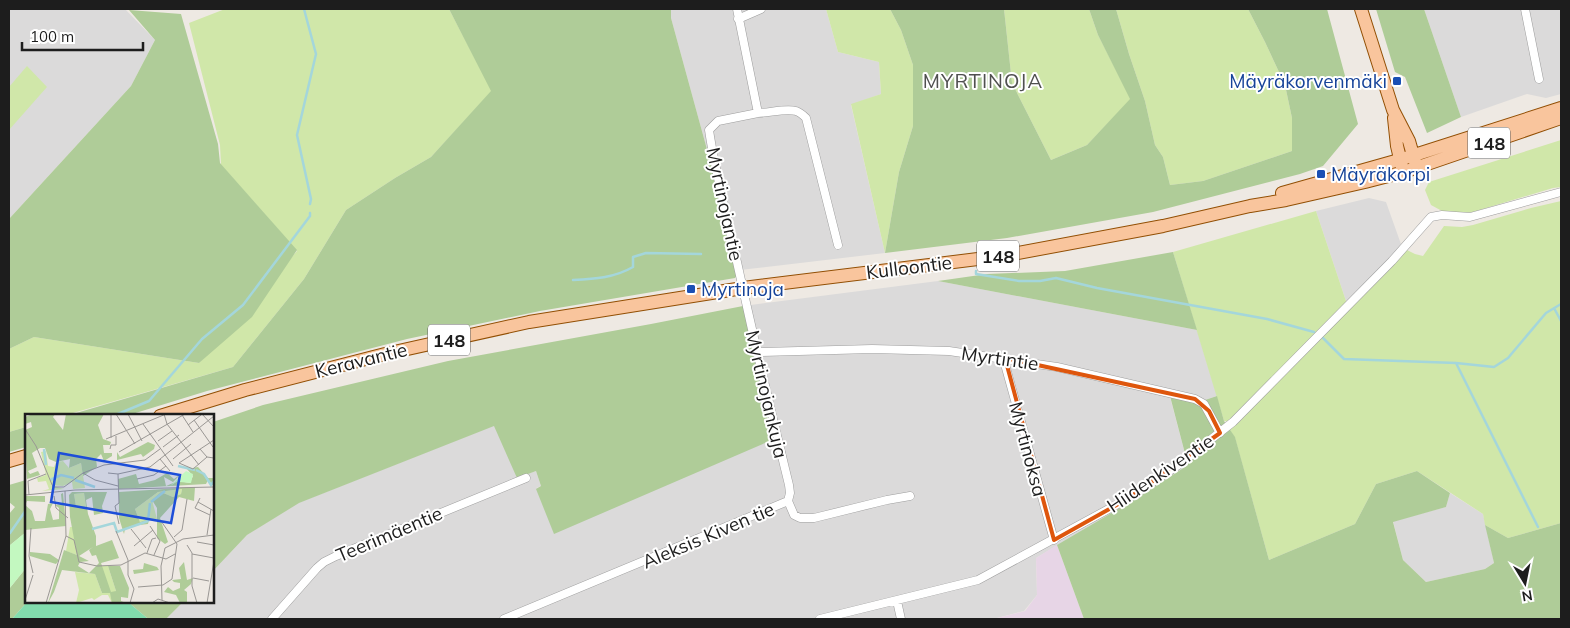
<svg xmlns="http://www.w3.org/2000/svg" width="1570" height="628" viewBox="0 0 1570 628" font-family="Mulish,sans-serif">
  <rect width="100%" height="100%" fill="#eee9e3"/>
  <path fill="#dbdada" d="M9 9H125L155 40 131 86 9 219Z
    M671 9H826L838 52 879 62 881 94 851 105 885 253 740 270 671 18Z
    M1424 9H1561V94L1546 98 1527 94 1461 117Z
    M1369 198 1386 202 1402 247 1347 304 1316 211Z
    M938 281 1197 330 1217 396 1196 403 1170 397 1188 465 1137 498 1036 558 1037 595 1024 611 993 619H166L183 602H212L213 571 247 535 298 503 495 425 517 477 536 471 541 486 536 488 772 440 743 306Z
    M1450 493 1483 514 1494 563 1485 569 1426 582 1403 560 1393 521 1446 507Z"/>
  <path fill="#e7d5e6" d="M1057 545 1084 619H993L1025 611 1037 595 1036 558Z"/>
  <path fill="#d0e7a9" d="M225 9H449L492 91 431 157 395 178 346 210 304 279 233 367 66 415 26 416V427L9 432V349L34 337 199 363 297 251 221 165 220 145 189 23Z
    M826 9H890L901 30 913 65V126L899 172 885 253 851 104 881 94 879 62 838 52Z
    M1004 9H1089L1098 35 1131 99 1087 145 1051 160 1012 83Z
    M1116 9C1130 9 1145 11 1158 9H1248L1265 42 1285 85 1292 118V151L1203 181 1170 185 1163 157 1155 145 1145 101 1129 54Z
    M27 66 47 87 9 130V87Z
    M1561 140V187L1553 188 1473 212 1459 214 1442 211 1431 205 1425 190 1429 182Z
    M1561 201V523L1508 538 1485 525 1483 514 1417 471 1376 484 1355 524 1269 560 1235 438 1228 427 1232 422 1224 421 1173 252 1316 211 1347 304 1405 249 1415 254 1423 256 1444 226 1462 227 1473 225 1531 208Z"/>
  <path fill="#afcc98" d="M449 9H671V18L740 270 735 278 540 311 407 339 207 391 129 415 66 416 233 367 304 279 346 210 395 178 431 157 491 91Z
    M890 9H1004L1012 83 1051 160 1087 145 1130 99 1098 35 1089 9H1116L1129 54 1145 101 1155 145 1163 157 1170 185 1203 181 1292 151V118L1285 85 1265 42 1248 9H1327L1358 124 1323 166 1300 174 1153 212 1007 238 885 253 899 172 913 126V65L901 30Z
    M1376 9H1424L1461 117 1427 133 1405 77 1395 72Z
    M129 10 181 14 218 144 220 163 297 250 252 317 199 363 34 337 9 349V219L131 86 155 40Z
    M1173 252 1197 330 938 281 987 274 1065 271Z
    M743 306 772 440 554 534 536 489 541 486 536 471 517 478 494 426 299 503 247 535 213 571V422L263 405 448 361 651 324Z
    M1170 396 1196 403 1217 396 1224 421 1235 437 1269 560 1355 524 1376 484 1417 471 1450 493 1446 507 1393 522 1403 560 1426 582 1485 569 1494 563 1485 525 1508 538 1561 523V619H1084L1057 545 1137 498 1188 465Z
    M26 427V447L9 452V432Z
    M26 480V532L9 546V514L15 507 9 502V485Z
    M26 568 27 602 12 619H9V589Z
    M128 602H183L166 619 147 618Z"/>
  <path fill="#c3f8c0" d="M26 532V568L9 589V546Z"/>
  <path fill="#82dcad" d="M27 602H128L147 618 146 619H12Z"/>
  <g fill="none" stroke-linecap="round" stroke-linejoin="round">
    <path stroke="#a4d6db" stroke-width="2.5" d="M304 9 316 54 297 135 311 199 310 204
      M976 271V274L1019 281H1040L1056 278 1097 288 1267 319 1314 332
      M573 280C594 279 614 278 633 267V257L646 253 701 254
      M1554 308 1561 321
      M1322 337 1344 359 1456 363 1494 367 1508 358 1546 313 1561 304
      M1456 363 1538 527
      M113 416 149 401 202 339 243 305 310 216V213
      M10 533 26 510"/>
    <defs>
      <path id="street" d="M737 9 758 113 718 121 709 130C715 171 726 212 735 253 752 331 770 408 789 485L790 493 788 501
        M1525 9 1539 79
        M738 19 761 9
        M758 113C769 113 786 108 796 111 799 112 803 115 806 118L838 245
        M758 352 872 349 949 351 1057 367 1195 399 1204 404 1220 433
        M1005 358 1006 368 1054 540
        M788 501 794 515 800 518H814L887 500 910 496
        M897 601 901 619
        M272 619 317 568 324 562 336 556 526 478
        M504 619 788 501
        M820 619 978 580 1129 498 1177 466 1233 422 1392 261 1431 217 1442 215 1470 217 1561 192"/>
      <path id="primary" d="M1361 9 1393 110 1409 141 1415 162
        M1394 118 1397 146 1402 167
        M1282 193 1399 160 1561 108
        M160 416 245 390 385 354 529 322 743 288 1002 256 1163 226 1250 206 1286 200 1365 182 1404 172 1561 118
        M9 461 26 456"/>
    </defs>
    <use href="#street" stroke="#9e9e9e" stroke-width="9"/>
    <use href="#primary" stroke="#924f04" stroke-width="14"/>
    <use href="#street" stroke="#fff" stroke-width="8"/>
    <use href="#primary" stroke="#f9c59d" stroke-width="12"/>
  </g>
  <path fill="none" stroke="#de560d" stroke-width="4" stroke-linejoin="round" d="M1005 358 1195 399 1209 411 1220 433 1129 498 1054 540Z"/>
  <g fill="#1a4fb4" stroke="#fff" stroke-width="2">
    <rect x="1392" y="76" width="10" height="10" rx="2.5"/>
    <rect x="1316" y="169" width="10" height="10" rx="2.5"/>
    <rect x="686" y="284" width="10" height="10" rx="2.5"/>
  </g>
  <g text-anchor="middle" dominant-baseline="central" stroke-width="4" stroke-linejoin="round" paint-order="stroke">
    <g fill="#fff" stroke="#616161" stroke-width="1">
      <rect x="1468" y="127.5" width="42" height="31" rx="4"/>
      <rect x="977" y="240.5" width="42" height="31" rx="4"/>
      <rect x="428" y="324.5" width="42" height="31" rx="4"/>
    </g>
    <g font-size="18" font-weight="bold" fill="#1d1d1d">
      <text x="1489" y="143">148</text>
      <text x="998" y="256">148</text>
      <text x="449" y="340">148</text>
    </g>
    <g font-size="19" fill="#164399" stroke="#fff" text-anchor="start">
      <text x="1387" y="81" text-anchor="end">Mäyräkorvenmäki</text>
      <text x="1331" y="174">Mäyräkorpi</text>
      <text x="701" y="289">Myrtinoja</text>
    </g>
    <g font-size="19" fill="#1d1d1d" stroke="#fff">
      <text transform="translate(725 204) rotate(78)">Myrtinojantie</text>
      <text transform="translate(909 267) rotate(-7)">Kulloontie</text>
      <text transform="translate(1000 358) rotate(8)">Myrtintie</text>
      <text transform="translate(361 360) rotate(-14)">Keravantie</text>
      <text transform="translate(767 394) rotate(77)">Myrtinojankuja</text>
      <text transform="translate(1028 449) rotate(75)">Myrtinoksa</text>
      <text transform="translate(1160 473) rotate(-34)">Hiidenkiventie</text>
      <text transform="translate(389 534) rotate(-23)">Teerimäentie</text>
      <text transform="translate(708 535) rotate(-23)">Aleksis Kiven tie</text>
    </g>
    <g font-size="20" letter-spacing="1" fill="#505050" stroke="#fff">
      <text x="983" y="80">MYRTINOJA</text>
    </g>
  </g>
  <g transform="translate(25 414)">
    <rect width="189" height="189" fill="#eee9e3"/>
    <path d="M21 37 23 52 29 53 31 48 38 47 44 54 56 49 60 74 48 75 47 68 38 72 25 71 39 75 17 77 24 75 21 67 13 68 12 64 21 61 16 38ZM157 75 156 80 148 83 136 78 127 86 132 105 115 108 110 95 133 78ZM59 79 61 94 51 92 49 80ZM45 113H48L52 141 41 137ZM77 152H83L91 177 87 182V189L83 181H77L69 186 67 184 51 189 54 176 50 158 70 160 77 179Z" fill="#d0e7a9"/>
    <path d="M8 0H30L28 3 38 16 41 0H79L73 11 78 25 86 28 85 31H78L79 39H87V42L79 47 76 40 71 45 72 53 58 62 56 49 44 54 45 45 31 48 24 45 20 34H15L7 39 12 53 3 57 5 60 13 57 15 61 2 65 0 16 7 13 6 8 0 10V3ZM123 28 130 31 129 35 118 43 116 40 92 46V38L95 43ZM173 53 183 64H189L188 71 183 66 181 70 93 75V65L111 60 114 70 130 66 142 59 149 65 157 59 148 68 139 63 141 72 153 67 165 69 168 62 162 55ZM170 73 169 87 154 83 135 104 143 128 140 130 132 124V94L127 86 136 78 148 83 156 80 157 75 133 78 110 95 115 108 124 105 123 110 106 112 100 115 99 120 94 104V78ZM47 78H82L77 92 78 99 69 101 67 83 61 86 63 100 71 122V132L87 126 94 144 76 149 86 178 91 177 83 152H95L104 174 103 184 96 183V187L101 189H87L85 179H77L70 160 37 156 29 178 23 189 39 136 52 141 45 103 44 81ZM59 79 61 93 51 92 49 80ZM68 133 64 136 67 142 71 141 74 149 64 159 53 152 55 148 64 147 54 142ZM38 79 41 112 0 116V82H20V88L2 87 0 91 7 97 10 107H20L23 90 28 89 25 95 28 106 34 105V94L30 91 37 90 36 80ZM5 138 25 140 34 146 31 150 5 142ZM159 148 162 166 168 164 166 170 159 176 162 178V189H155L151 181 139 178 143 173 148 177 155 174V169L149 168 147 166 156 165 154 154ZM119 149 132 153 134 156 109 160 108 156 118 155Z" fill="#afcc98" fill-rule="evenodd"/>
    <path d="M161 57 168 60 166 69 155 68 153 71V67L145 72Z" fill="#c3f8c0"/>
    <path fill="none" stroke="#a4d6db" stroke-width="2.5" d="M19 35 21 51M153 52 170 56M171 56 179 60 186 71 189 67M25 66 36 61 49 64M50 66 70 73M126 88 140 77M67 115 89 109 92 118 123 107 125 89"/>
    <path fill="none" stroke="#9a9794" stroke-width="1" d="M86 0V24M91 0 110 30M103 0 117 27M139 0 142 10 174 51M177 0 189 13M157 1 168 18M169 6 188 33M118 10 148 52M163 11 176 1M0 15 11 32 28 73H39L58 59 79 51 120 46 135 35M81 25 141 0M133 27 147 17M138 33 154 21M85 35 86 31H91V22M175 35 182 43 189 44M94 38 160 0M182 43 168 55 154 49 189 26M135 45 145 57M148 45 166 30M58 59 70 66 93 72M83 59 93 60 125 53 189 2M93 60 94 89 90 92 94 110M112 65 129 61 141 52M0 81 50 76 189 73M4 81 3 67 21 60M29 82 31 94 43 104M175 84 170 94 185 101M173 88 189 97M125 112 135 127 129 141M6 114 4 142 8 159M106 115 121 134M91 117 103 146V161L109 175 105 189M182 121 186 95M41 122 49 126 54 148 72 152 96 151 120 139 141 145 150 140M149 123 157 116 162 85M172 128 189 131M162 131 167 139V172L172 189M109 132 128 116M122 139 127 125 131 124M167 140 189 144M168 164 184 167M113 173 138 171 147 165 152 130 136 107M0 186 8 161M137 186 136 152 140 134 158 125 189 121M21 189 41 122 40 77M127 189 133 185 145 189M182 189 189 147"/>
    <path fill="#1d4ed8" fill-opacity="0.15" stroke="#1d4ed8" stroke-width="2.5" d="M34 39 155 61 146 109 26 88Z"/>
    <rect width="189" height="189" fill="none" stroke="#1d1d1d" stroke-width="2.5"/>
  </g>
  <rect width="1570" height="628" fill="none" stroke="#1d1d1d" stroke-width="20"/>
  <g transform="translate(1525 583) rotate(170)" stroke="#ffffff" stroke-width="4" paint-order="stroke">
  <path d="M0-4L9 19L0 12L-9 19Z" fill="#1d1d1d"/>
  <text y="-8" font-size="14" font-weight="bold" text-anchor="middle" fill="#1d1d1d">N</text>
  </g>
  <path d="M22 42v8h121v-8" fill="none" stroke="#1d1d1d" stroke-width="2.5"/>
  <text x="30" y="42" font-size="15" fill="#1d1d1d" stroke="#ffffff" stroke-width="4" paint-order="stroke">100 m</text>
</svg>
